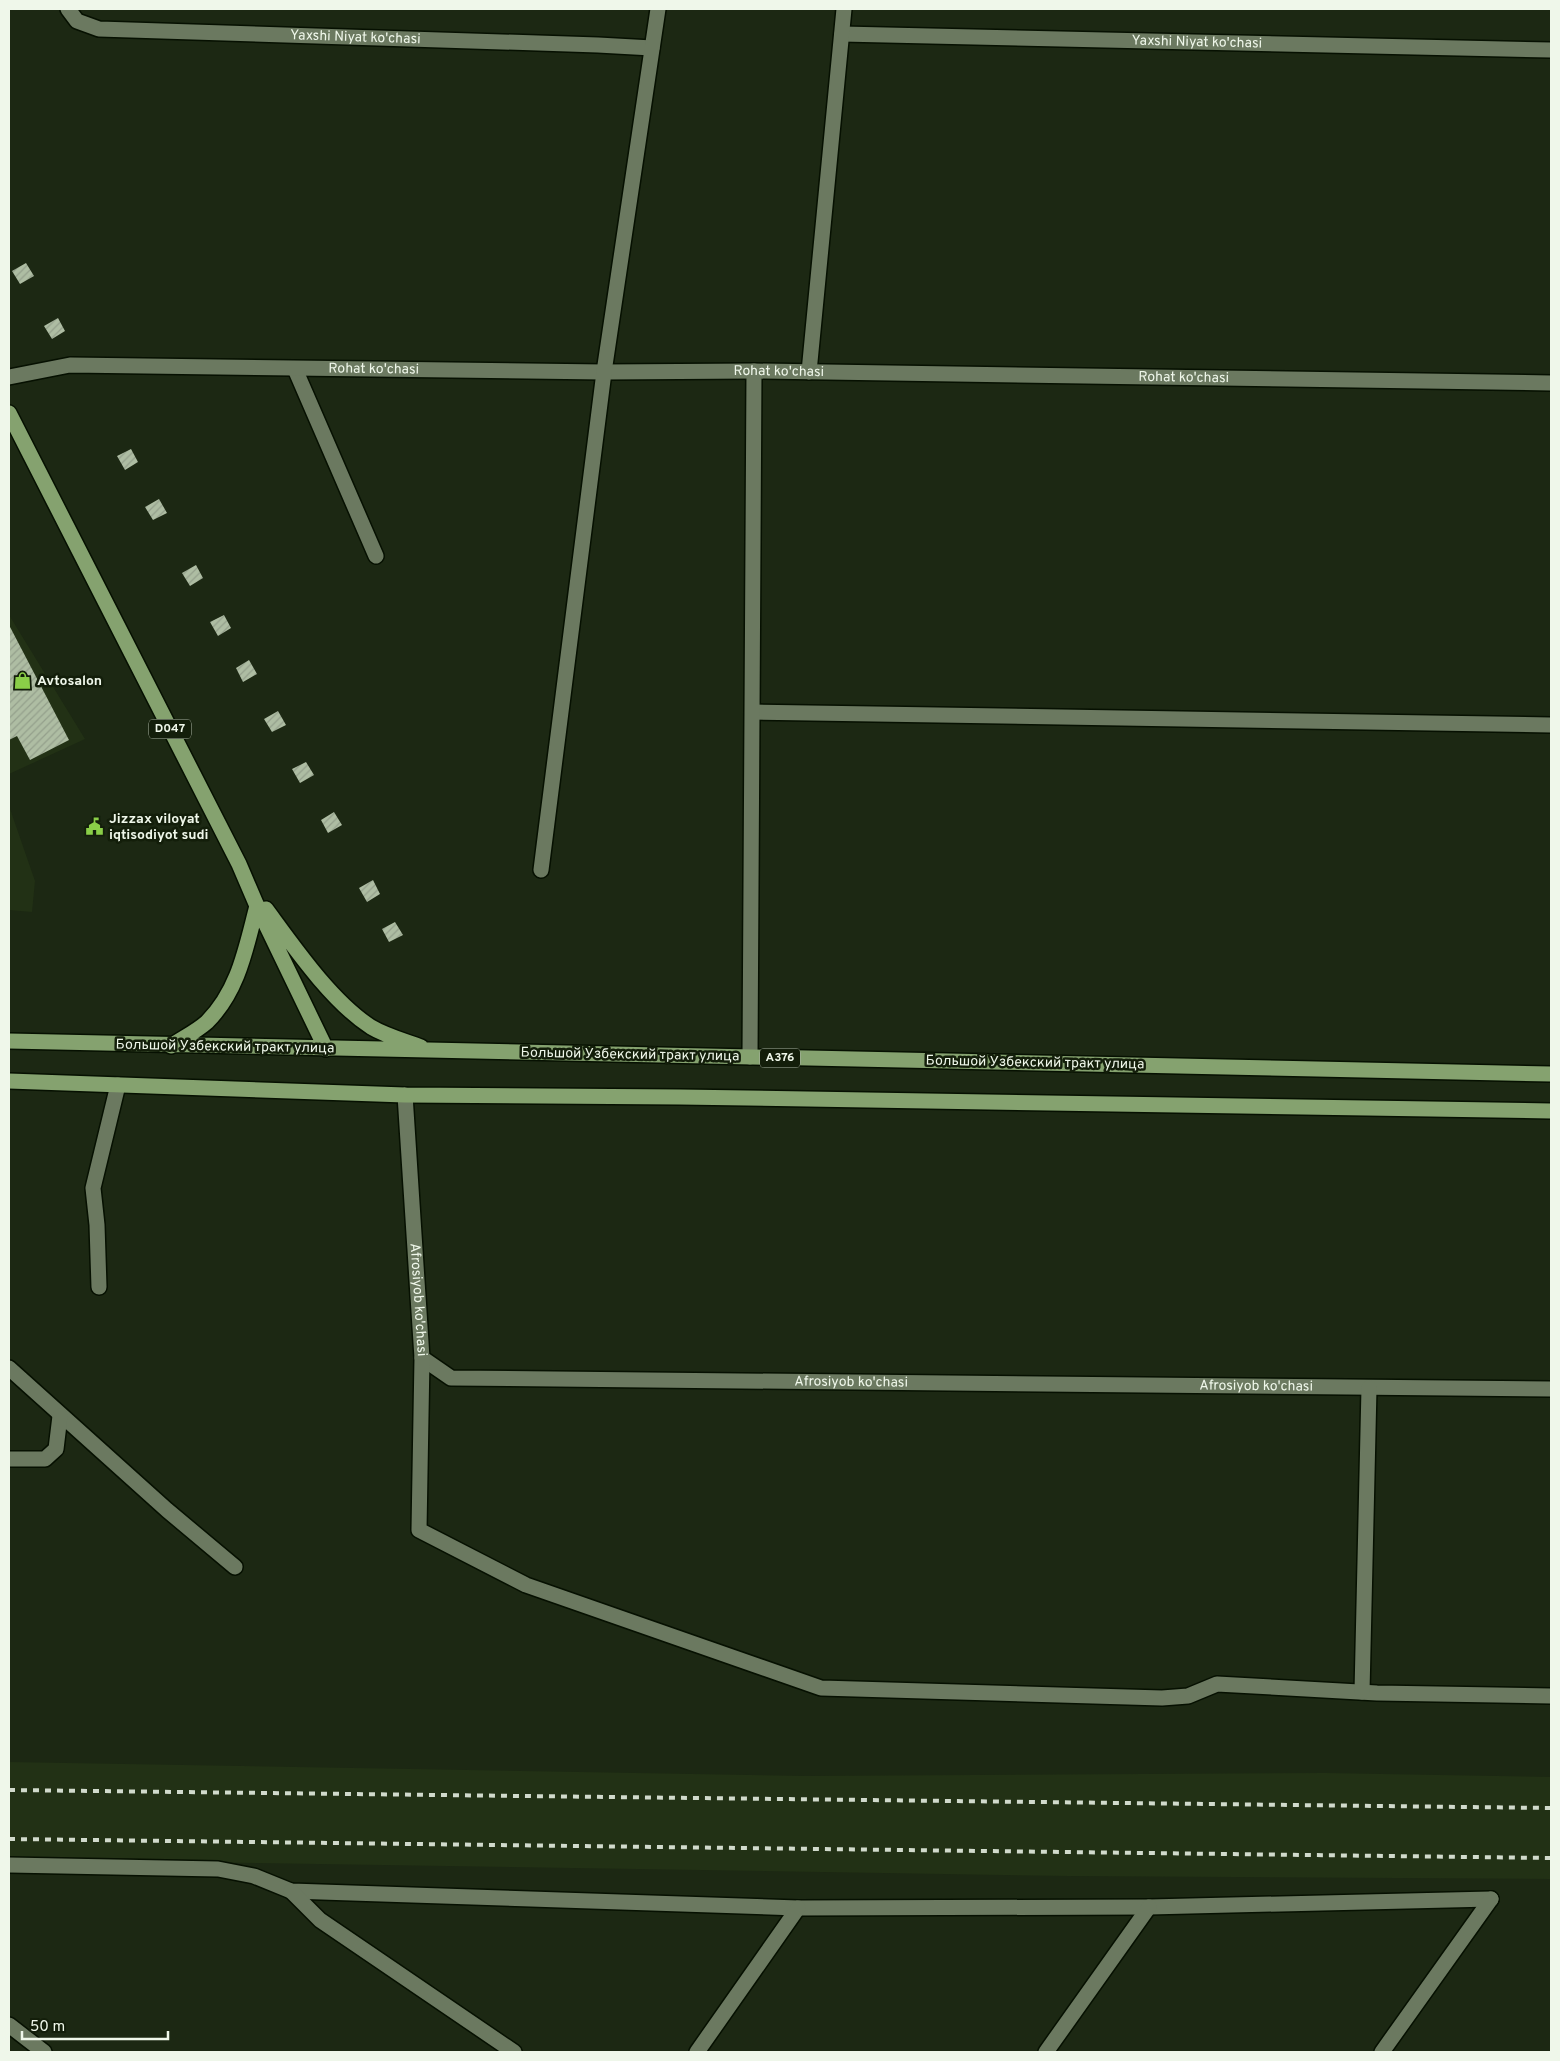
<svg xmlns="http://www.w3.org/2000/svg" width="1560" height="2061" viewBox="0 0 1560 2061" font-family="Overpass,sans-serif">
  <defs>
    <pattern id="building-hatch" width="6" height="6" patternUnits="userSpaceOnUse" patternTransform="scale(1.25)"><rect width="6" height="6" fill="#aebda3"/><path d="M-1 1l2-2M0 6l6-6M5 7l2-2" fill="none" stroke="#94a08c"/></pattern>
  </defs>
  <rect width="100%" height="100%" fill="#1c2813"/>
  <path fill="#223115" d="M9 615 85 739 9 774Z
    M9 806 35 881 32 912 9 910Z
    M9 1762 806 1776 1325 1773 1551 1777V1879L1070 1876 9 1859Z"/>
  <path fill="url(#building-hatch)" d="M26 263 34 276 20 284 12 271Z
    M58 318 65 331 52 339 44 326Z
    M131 449 138 462 125 470 117 456Z
    M159 499 167 513 153 520 145 507Z
    M196 565 203 578 190 586 182 573Z
    M224 615 231 628 218 636 210 622Z
    M9 625 69 740 30 760 17 736 9 740Z
    M249 660 257 674 243 682 236 668Z
    M278 711 286 725 272 732 264 719Z
    M306 762 314 775 300 783 292 769Z
    M334 812 342 825 328 833 321 820Z
    M373 880 380 894 367 902 359 888Z
    M395 922 403 935 389 942 382 929Z"/>
  <g fill="none" stroke-linecap="round" stroke-linejoin="round">
    <defs>
      <g id="minor">
        <path id="s1" d="M68 9 77 21 99 29 598 45 652 48"/>
        <path id="s2" d="M842 34 1551 50"/>
        <path d="M295 369 376 556"/>
        <path d="M809 372 844 9"/>
        <path id="s3" d="M9 377 70 365 604 372 754 371 1551 383"/>
        <path d="M753 712 1551 725"/>
        <path d="M541 870 604 372 658 9"/>
        <path d="M750 1057 754 371"/>
        <path id="s4" d="M405 1095 422 1358 451 1378 1551 1389"/>
        <path d="M99 1287 97 1225 93 1188 118 1085"/>
        <path d="M422 1358 419 1530 526 1585 821 1688 1162 1698 1188 1696 1217 1684 1377 1693 1551 1696"/>
        <path d="M9 1368 167 1510 235 1567"/>
        <path d="M9 1459H45L56 1449 60 1416"/>
        <path d="M1362 1692 1369 1388"/>
        <path d="M9 1865 218 1869 254 1876 291 1891 798 1908 1149 1907 1491 1899"/>
        <path d="M291 1891 320 1920 514 2052"/>
        <path d="M9 2025 44 2052"/>
        <path d="M697 2052 798 1908"/>
        <path d="M1046 2052 1149 1907"/>
        <path d="M1382 2052 1491 1899"/>
      </g>
      <path id="major" d="M9 413 239 864 257 906 326 1049
        M266 909C294 947 331 1001 371 1027 386 1036 405 1041 421 1047
        M9 1041 1551 1074
        M171 1046C183 1038 197 1031 207 1022 239 990 246 947 257 906
        M9 1081 405 1095 680 1097 1551 1111"/>
    </defs>
    <use href="#minor" stroke="#061001" stroke-width="18"/>
    <use href="#major" stroke="#061001" stroke-width="18"/>
    <use href="#minor" stroke="#6b7960" stroke-width="15"/>
    <use href="#major" stroke="#85a26f" stroke-width="15"/>
    <path stroke="#d1dacc" stroke-width="4" stroke-dasharray="6 6" stroke-linecap="butt" d="M9 1790 1551 1808
      M9 1839 1551 1858"/>
  </g>
  <defs>
    <symbol id="shop-bare" viewBox="-9 -9 18 18"><path d="M-5-2.5h2.3a2.7 3.5 0 0 1 5.4 0H5L5.5 6h-11ZM-1.5-2.5h3a1.5 2.3 0 0 0-3 0Z" fill="#8ace48" stroke="#131e0a" stroke-width="2.5" paint-order="stroke"/></symbol>
    <symbol id="civic-bare" viewBox="-9 -9 18 18"><path d="M-.6-6.5H3V-4.5H.6V-3L4-1V1h2V6H-6V1h2V-1L-.6-3ZM-1.2 2.5V6h2.4V2.5Z" fill="#8ace48" stroke="#131e0a" stroke-width="2.5" paint-order="stroke"/></symbol>
  </defs>
  <g fill-rule="evenodd">
    <use href="#shop-bare" x="10" y="668" width="25" height="25"/>
    <use href="#civic-bare" x="82" y="814" width="25" height="25"/>
  </g>
  <g text-anchor="middle" dominant-baseline="central" stroke-width="5" stroke-linejoin="round" paint-order="stroke">
    <g fill="#131e0a" stroke="#adb6a7" stroke-width="1">
      <rect x="149" y="719.5" width="42" height="19" rx="4"/>
      <rect x="760" y="1048.5" width="40" height="19" rx="4"/>
    </g>
    <g font-size="12" font-weight="bold" fill="#eff7ea">
      <text x="170" y="729">D047</text>
      <text x="780" y="1058">A376</text>
    </g>
    <g font-size="14" fill="#eff7ea" stroke="#131e0a">
      <text stroke="none"><textPath href="#s1" startOffset="295">Yaxshi Niyat ko'chasi</textPath></text>
      <text stroke="none"><textPath href="#s2" startOffset="355">Yaxshi Niyat ko'chasi</textPath></text>
      <text stroke="none"><textPath href="#s3" startOffset="366">Rohat ko'chasi</textPath></text>
      <text stroke="none"><textPath href="#s3" startOffset="771">Rohat ko'chasi</textPath></text>
      <text stroke="none"><textPath href="#s3" startOffset="1176">Rohat ko'chasi</textPath></text>
      <text transform="translate(225 1047) rotate(1)">Большой Узбекский тракт улица</text>
      <text transform="translate(630 1055) rotate(1)">Большой Узбекский тракт улица</text>
      <text transform="translate(1035 1063) rotate(1)">Большой Узбекский тракт улица</text>
      <text stroke="none"><textPath href="#s4" startOffset="205">Afrosiyob ko'chasi</textPath></text>
      <text stroke="none"><textPath href="#s4" startOffset="699">Afrosiyob ko'chasi</textPath></text>
      <text stroke="none"><textPath href="#s4" startOffset="1104">Afrosiyob ko'chasi</textPath></text>
    </g>
    <g font-size="14" font-weight="bold" fill="#eff7ea" stroke="#131e0a" text-anchor="start">
      <text x="37" y="681">Avtosalon</text>
      <text x="109" y="819">Jizzax viloyat<tspan x="109" dy="16">iqtisodiyot sudi</tspan></text>
    </g>
  </g>
  <rect width="1560" height="2061" fill="none" stroke="#eff7ea" stroke-width="20"/>
  <path d="M22 2031v8h146v-8" fill="none" stroke="#eff7ea" stroke-width="2.5"/>
  <text x="30" y="2031" font-size="15" fill="#eff7ea" stroke="#131e0a" stroke-width="4" paint-order="stroke">50 m</text>
</svg>
